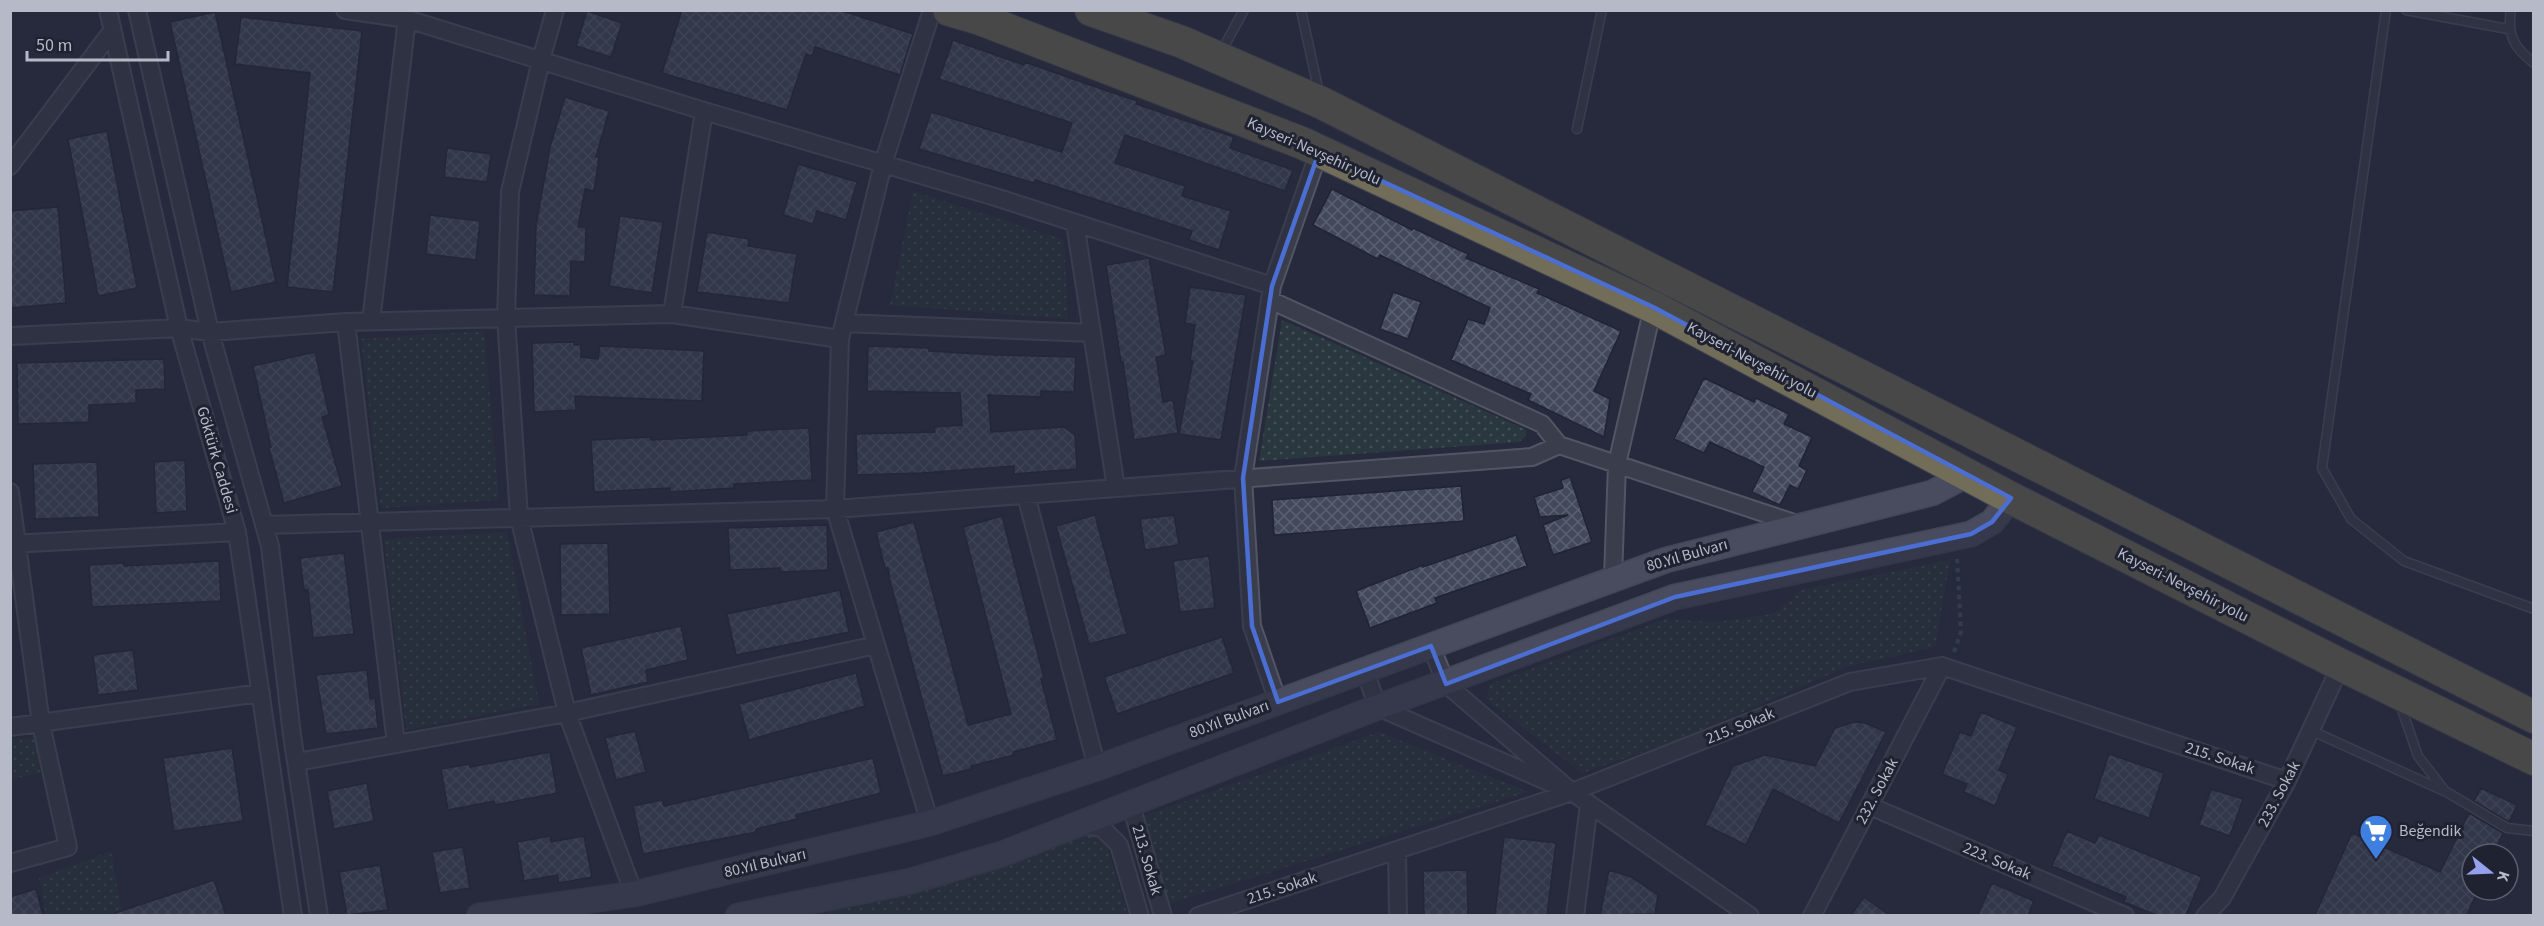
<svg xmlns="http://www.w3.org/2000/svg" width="2544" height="926" viewBox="0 0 2544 926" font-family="'Source Sans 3',sans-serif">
  <defs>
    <pattern id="park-dots" width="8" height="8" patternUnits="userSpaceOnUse" patternTransform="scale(1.5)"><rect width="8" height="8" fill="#29373e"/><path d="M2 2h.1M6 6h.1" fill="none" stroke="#465258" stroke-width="1.8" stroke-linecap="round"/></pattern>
    <pattern id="building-cross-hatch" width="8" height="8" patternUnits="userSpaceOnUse" patternTransform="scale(1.5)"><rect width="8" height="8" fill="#43485b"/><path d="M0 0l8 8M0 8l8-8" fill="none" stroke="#5c6071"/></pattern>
  </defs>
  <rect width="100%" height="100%" fill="#272a3c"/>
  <path fill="url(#park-dots)" d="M913 191 1064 240 1068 319 890 305Z
    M1282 320 1525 429 1526 436 1519 442 1259 461Z
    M484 331 499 500 381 508 361 339Z
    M507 532 539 704 406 730 384 539Z
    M1950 560 1935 647 1849 666 1678 740 1582 773 1486 699 1490 684 1666 619 1716 622 1773 614 1801 590Z
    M1379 732 1528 792 1168 904 1141 817Z
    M35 736 40 773 11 779V739Z
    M1092 832 1106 844 1128 915 829 916 827 910Z
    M111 851 122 915H46L39 878Z"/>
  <path fill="url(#building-cross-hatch)" stroke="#212433" stroke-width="1.5" d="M682 10H840L913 34 900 75 815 47 812 56 806 54 787 110 662 73Z
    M587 11 622 23 611 57 576 46Z
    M215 12 276 282 231 292 170 22Z
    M241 17 362 31 333 292 287 287 310 73 235 64Z
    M953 40 1024 65 1025 62 1087 84 1137 101 1136 104 1234 137 1230 148 1293 170 1285 191 1125 135 1115 163 1185 186 1182 196 1231 211 1219 250 1189 240 1192 231 1122 208 1035 180 1034 183 919 149 931 112 1062 152 1072 123 939 79Z
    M565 97 609 111 596 157H599L594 191 585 189 578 227H586L585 262 571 261 570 296 534 295 536 226 550 147Z
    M107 131 137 288 98 296 68 139Z
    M447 148 491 154 487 182 444 177Z
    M798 164 857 182 846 220 817 211 813 224 783 215Z
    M1332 189 1412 230 1413 228 1468 254 1466 258 1539 289 1537 293 1621 331 1594 391 1610 399 1604 437 1528 400 1531 394 1451 360 1468 319 1484 324 1490 308 1380 255 1378 259 1313 225Z
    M58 207 66 303 10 308V211Z
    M430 215 480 221 476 260 426 254Z
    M620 216 663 222 652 293 609 286Z
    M707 232 749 239 748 246 797 254 789 303 697 292Z
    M1149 258 1166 355 1156 357 1163 402 1173 400 1178 433 1134 440 1123 362H1121L1106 265Z
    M1190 287 1246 295 1221 440 1179 434 1193 361H1190L1195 325 1185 323Z
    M1393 292 1421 302 1408 339 1380 329Z
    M574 342V345H581V357L598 359 600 346 704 351 702 401 575 396 576 410 534 412 532 343Z
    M868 346 929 348V351L996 355 1076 357 1074 392 1041 391V397L988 395 991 432 1064 427 1075 435 1077 469 1014 474V466L922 473 857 475 856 434 935 432 934 427 962 425 960 393 867 391Z
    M315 352 329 415 322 417 342 486 284 503 269 448 271 447 253 366Z
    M164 359 165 389 136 390V403L89 405V422L18 424 17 363Z
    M1704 378 1754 402 1756 398 1789 414 1784 424 1812 437 1799 466 1807 470 1798 489 1790 485 1780 505 1752 492 1764 467 1710 442 1704 453 1674 439Z
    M809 428 812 480 734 484V488L670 492V488L594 492 591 440 651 437V440L747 435V431Z
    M185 460 187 511 156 513 154 462Z
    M97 462 99 517 35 519 33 464Z
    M1570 477 1592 542 1553 555 1543 525 1568 515 1540 517 1534 497 1563 488 1561 480Z
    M1461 486 1464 521 1274 535 1272 500Z
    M1095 515 1127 634 1089 644 1056 526Z
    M1174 515 1179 545 1145 550 1140 519Z
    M1002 516 1044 678 1041 679 1057 740 1013 752 1014 755 971 766V769L943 776 890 581 888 568H885L876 532 914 522 968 725 1011 714 963 527Z
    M827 525 828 570 781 572 780 568 730 570 728 528Z
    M1516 535 1527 566 1435 598 1437 603 1370 628 1356 591 1423 565V567Z
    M608 543 610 614 561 615 560 544Z
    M344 553 354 634 313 638 308 590H304L300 558Z
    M1209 556 1215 608 1180 612 1173 561Z
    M219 561 221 601 92 607 89 565 124 563V566Z
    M840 590 849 632 736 655 727 614Z
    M681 626 688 660 646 670 648 682 591 695 581 648Z
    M1222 637 1234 673 1117 714 1104 677Z
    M133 650 138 690 98 695 93 655Z
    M367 670 370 699 375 698 378 728 326 734 316 675Z
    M856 673 865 706 749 740 739 704Z
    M1981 712 2017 727 1999 770 2008 774 1995 806 1964 792 1967 784 1942 774 1960 732 1971 736Z
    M1854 722 1865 723 1886 732 1839 823 1773 789 1746 845 1705 825 1733 766 1765 755 1815 766 1835 728Z
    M635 731 646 772 616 780 605 738Z
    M232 748 243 821 174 831 163 758Z
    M550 752 557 793 495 805 494 801 448 810 441 769 470 764V767Z
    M2109 754 2164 773 2149 818 2094 799Z
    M873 758 881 793 796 815 797 819 756 829V832L643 854 633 806 662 800 664 806Z
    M367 783 374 821 334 829 327 791Z
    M2481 788 2517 805 2509 822 2474 801Z
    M2211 789 2243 799 2230 836 2199 825Z
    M2469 813 2503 833 2493 854H2472V890H2478L2467 915H2315L2352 833 2440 872Z
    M2067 831 2095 843 2099 835 2202 877 2186 915H2156L2124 902 2126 897 2052 866Z
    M550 836 551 842 584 836 592 877 559 883 557 875 524 881 517 842Z
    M1504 837 1556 843 1547 915H1495Z
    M463 847 470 888 440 893 432 852Z
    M380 865 388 910 347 915 339 872Z
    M1467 870 1468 915H1424L1423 871Z
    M1609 870 1631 877 1658 895 1655 914 1600 915Z
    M214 880 226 915H115V913Z
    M1992 883 2034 901 2028 915H1978Z
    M36 889 43 915H10V897Z
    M1864 897 1889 915H1851Z"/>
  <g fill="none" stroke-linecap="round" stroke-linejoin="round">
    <defs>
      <path id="lane" d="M1301 10 1319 93
        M2386 10 2322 468 2351 519 2404 561 2534 609
        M2406 10 2508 29
        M2511 10C2507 35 2514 48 2534 63
        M1221 52 1244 10
        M1577 129 1602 10
        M2400 704 2418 756 2445 791 2507 828 2534 831
        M2310 730 2444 791"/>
      <path id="street" d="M108 10 179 328 237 532 293 916
        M137 10 210 332 270 546 292 735 319 916
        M345 10 407 19 704 111 992 196 1272 286
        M555 10 541 60 510 192 506 318 519 517 567 713 634 894
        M10 166 112 31
        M1075 223 1116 488
        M1270 300 1542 424 1559 445
        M672 314 704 111
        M371 321 407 19
        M346 322 396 744
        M844 323 1092 333
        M10 336 179 328 210 332 346 322 672 314 840 339
        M10 492 41 724 68 847 10 863
        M1026 495 1097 768
        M264 525 835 509 1532 457 1559 445 1800 525
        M10 544 237 532
        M1613 578 1617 464 1653 307
        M1431 646 1446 684 1572 792 1750 916
        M1364 669 1378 707 1555 785
        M1278 702 1252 626 1243 478 1272 286 1319 152
        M10 727 261 693
        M297 762 567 713 876 645
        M1131 805 1163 916
        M1870 806 2125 916
        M930 823 835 509 840 339 883 164 932 10
        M1082 825 1102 828 1119 845 1140 916
        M1397 850 1398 916
        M1198 916 1572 792 1850 682 1942 666 2287 781
        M1575 916 1589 804
        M1812 916 1942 666
        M2205 916 2222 898 2287 781 2341 665"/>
      <path id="secondary" d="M479 916 634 894 930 823 1097 768 1666 560 1932 493 1955 481 1963 472
        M738 916 911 881 1002 854 1378 707 1675 597 1971 534 1992 522 2011 498"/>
      <path id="highway" d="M949 10 980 19 1302 143 1653 307 2011 498 2341 665 2534 759
        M1091 10 1182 42 1322 103 2534 717"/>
    </defs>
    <use href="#lane" stroke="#525564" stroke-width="11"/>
    <use href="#street" stroke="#525564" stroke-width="20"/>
    <use href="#secondary" stroke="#434655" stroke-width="27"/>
    <use href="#highway" stroke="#424554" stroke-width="34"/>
    <path stroke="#46535a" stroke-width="4" stroke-dasharray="4.5 4.5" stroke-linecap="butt" d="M1954 652 1961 632 1957 556"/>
    <use href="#lane" stroke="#3a3d4c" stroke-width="8"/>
    <use href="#street" stroke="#3a3d4c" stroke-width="16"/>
    <use href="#secondary" stroke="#494c5e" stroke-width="24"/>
    <use href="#highway" stroke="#716d58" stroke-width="32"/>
  </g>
  <path d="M0 0H2544V926H0ZM1319 152 1653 307 2011 498 1992 522 1971 534 1675 597 1446 684 1431 646 1278 702 1252 626 1243 478 1272 286Z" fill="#272a3c" fill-opacity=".55" fill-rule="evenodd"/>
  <path fill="none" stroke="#4b6ed3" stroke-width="4.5" stroke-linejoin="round" d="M1319 152 1653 307 2011 498 1992 522 1971 534 1675 597 1446 684 1431 646 1278 702 1252 626 1243 478 1272 286Z"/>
  <defs>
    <symbol id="supermarket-pin" viewBox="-11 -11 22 30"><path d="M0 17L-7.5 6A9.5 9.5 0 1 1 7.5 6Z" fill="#3f7fe0" stroke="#1f2231"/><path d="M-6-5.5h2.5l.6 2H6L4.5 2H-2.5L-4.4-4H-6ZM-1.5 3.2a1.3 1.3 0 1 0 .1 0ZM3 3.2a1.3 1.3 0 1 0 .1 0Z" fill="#fff"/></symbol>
  </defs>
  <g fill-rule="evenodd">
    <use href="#supermarket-pin" x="2357" y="812" width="38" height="52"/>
  </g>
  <g text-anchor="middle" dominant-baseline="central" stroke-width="6" stroke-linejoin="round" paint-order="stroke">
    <g font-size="16" fill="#b6b9c7" stroke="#1f2231">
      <text transform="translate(1314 151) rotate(24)">Kayseri-Nevşehir yolu</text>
      <text transform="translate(1752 360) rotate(28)">Kayseri-Nevşehir yolu</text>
      <text transform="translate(217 460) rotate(74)">Göktürk Caddesi</text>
      <text transform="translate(1687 555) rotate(-16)">80.Yıl Bulvarı</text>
      <text transform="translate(2183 585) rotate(27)">Kayseri-Nevşehir yolu</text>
      <text transform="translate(1229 719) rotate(-20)">80.Yıl Bulvarı</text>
      <text transform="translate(1740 726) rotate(-22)">215. Sokak</text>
      <text transform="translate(2220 758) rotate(18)">215. Sokak</text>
      <text transform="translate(1877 791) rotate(-62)">232. Sokak</text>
      <text transform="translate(2279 794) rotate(-62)">233. Sokak</text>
      <text transform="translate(1147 860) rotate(74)">213. Sokak</text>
      <text transform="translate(1997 861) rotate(23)">223. Sokak</text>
      <text transform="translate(765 863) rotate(-13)">80.Yıl Bulvarı</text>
      <text transform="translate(1282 888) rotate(-18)">215. Sokak</text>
    </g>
    <g font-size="16" fill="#b6b9c7" stroke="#1f2231" text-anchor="start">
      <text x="2399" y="831">Beğendik</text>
    </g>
  </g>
  <rect width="2544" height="926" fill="none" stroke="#b6b9c7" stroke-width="24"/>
  <g transform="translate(2490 872) rotate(108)"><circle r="28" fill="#1f2231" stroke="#5b5e6d" stroke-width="1.5"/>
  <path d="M0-4.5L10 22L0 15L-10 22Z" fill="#95a1ed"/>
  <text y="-9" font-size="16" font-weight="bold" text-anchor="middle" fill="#b6b9c7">K</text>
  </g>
  <path d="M27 51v9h141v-9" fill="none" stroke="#b6b9c7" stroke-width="3"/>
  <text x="36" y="51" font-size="18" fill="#b6b9c7" stroke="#1f2231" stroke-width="4.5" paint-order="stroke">50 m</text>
</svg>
